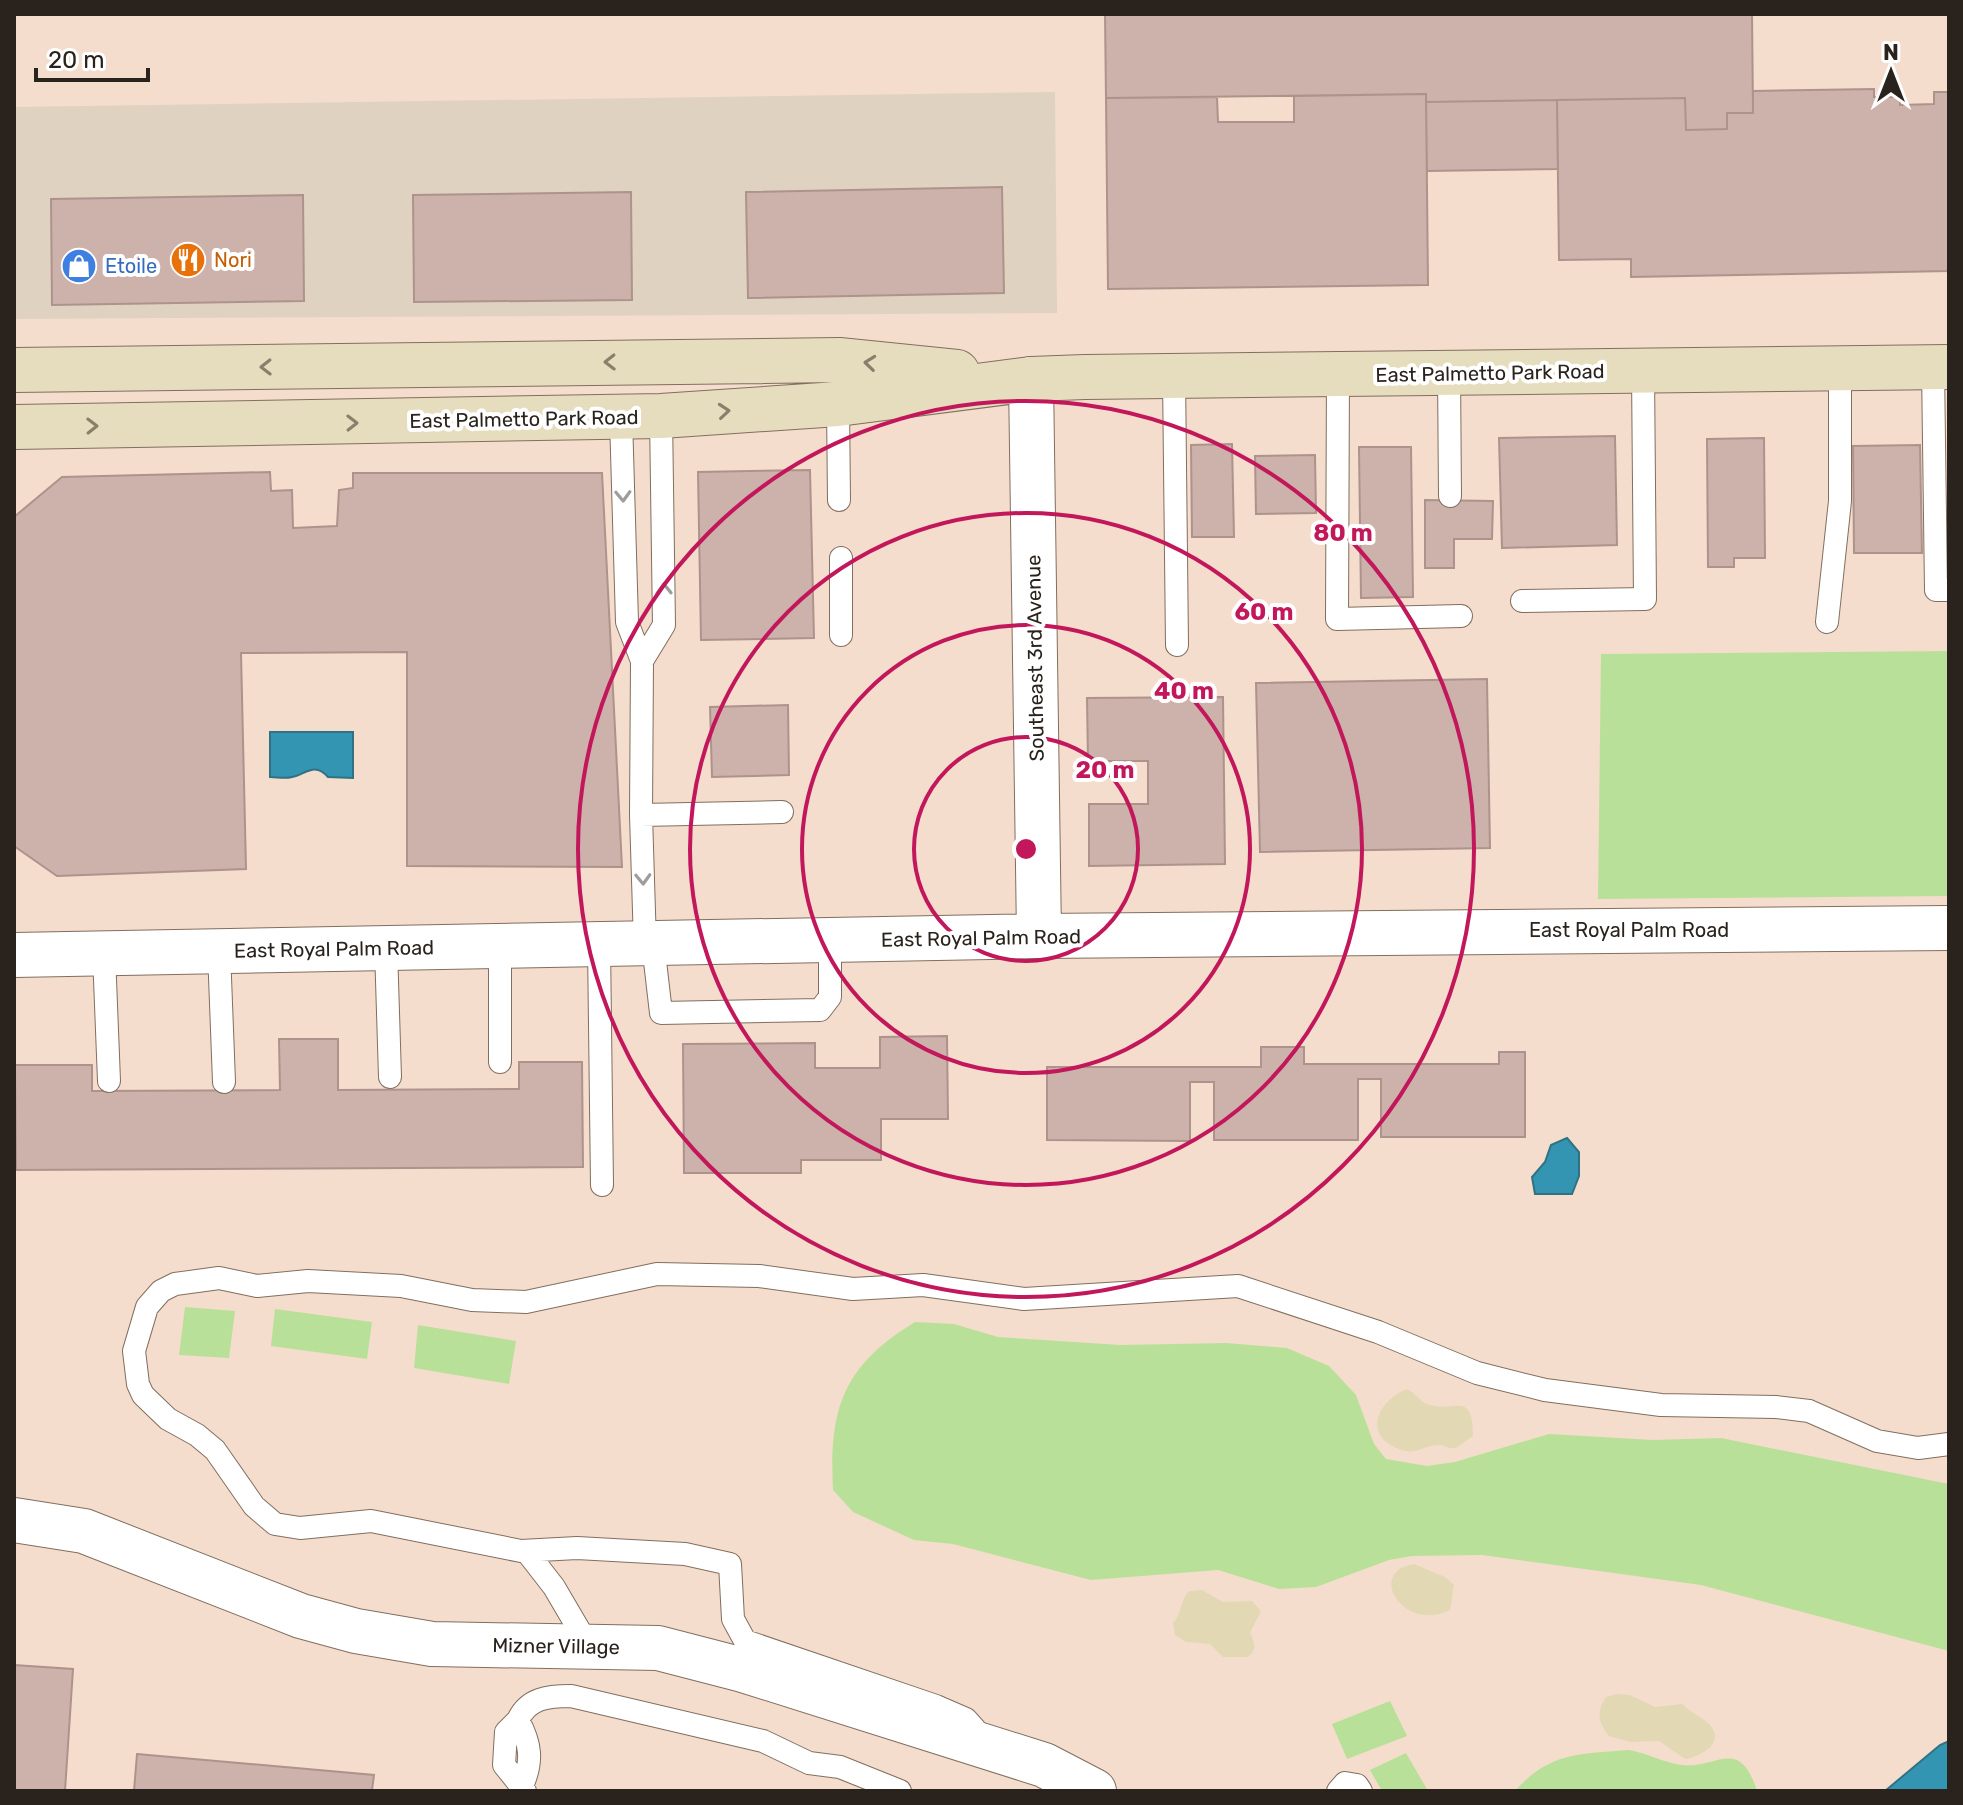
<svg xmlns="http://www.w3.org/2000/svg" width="1963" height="1805" viewBox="0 0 1963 1805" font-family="Rubik,sans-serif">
  <rect width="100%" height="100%" fill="#f4ddcd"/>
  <path fill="#e0d2c0" d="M1055 92 1057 313 14 319V107Z"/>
  <path fill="#b9e098" d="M1949 651V896L1598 899 1601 654Z
    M185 1307 235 1311 229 1358 179 1355Z
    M275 1309 372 1322 367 1359 271 1346Z
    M915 1322 954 1324 998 1337 1120 1345 1226 1343 1287 1348 1329 1366 1356 1395 1374 1444 1386 1459 1427 1466 1455 1462 1549 1434 1653 1440 1721 1438 1949 1484V1651L1701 1585 1482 1555 1412 1556 1389 1560 1316 1587 1279 1589 1218 1570 1091 1580 953 1544 914 1540 853 1512 833 1490C829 1408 843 1366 915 1322Z
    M418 1325 516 1341 509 1384 414 1368Z
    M1390 1701 1407 1736 1347 1759 1332 1724Z
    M1629 1750C1647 1753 1665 1763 1682 1765 1717 1769 1739 1735 1757 1791H1515C1549 1752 1580 1754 1629 1750Z
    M1406 1753 1428 1791H1382L1370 1770Z"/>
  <path fill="#e2d9b4" d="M1407 1389C1415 1393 1420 1401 1427 1404 1453 1414 1473 1388 1473 1436L1456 1448C1448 1449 1445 1445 1438 1445 1425 1445 1417 1455 1402 1450 1362 1438 1376 1401 1407 1389Z
    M1414 1564 1445 1577 1454 1585 1450 1610C1404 1633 1365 1572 1414 1564Z
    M1202 1590 1223 1602 1252 1601 1261 1611 1250 1633C1255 1643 1257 1649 1248 1657H1223L1210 1644 1186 1642 1175 1635 1173 1623C1182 1613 1180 1601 1189 1591Z
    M1617 1694 1630 1695 1655 1707 1682 1704C1690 1712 1702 1717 1709 1724 1727 1743 1700 1757 1685 1759L1659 1741 1630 1742 1609 1736C1598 1722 1596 1712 1606 1697Z"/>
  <path fill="#3395b1" stroke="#307284" stroke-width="2" d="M270 732H353V778L328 777C314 761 305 775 292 777 285 779 277 777 270 777Z
    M1567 1138 1579 1152V1176L1572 1194H1535L1532 1177 1545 1162 1551 1145Z
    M1949 1741V1791H1885L1940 1745Z"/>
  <path fill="#cdb2ab" stroke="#ad938c" stroke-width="2" d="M1105 14H1752L1753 113H1727V129L1686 130 1685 98 1426 102V94L1106 98Z
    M1874 89V97H1900V105L1934 104V92H1949V271L1631 277V259L1559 260 1557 100 1685 98 1686 130 1727 129V113H1753V91Z
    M1426 94 1428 285 1108 289 1106 98 1217 97 1218 122H1294V96Z
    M1557 100 1558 169 1427 171 1426 102Z
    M1002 187 1004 293 748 298 746 192Z
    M631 192 632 300 414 302 413 195Z
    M303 195 304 301 52 305 51 199Z
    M1615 436 1617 545 1502 548 1499 438Z
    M1764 438 1765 558H1734V567H1708L1707 439Z
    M1232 444 1234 537H1192L1191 445Z
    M1920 445 1922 553H1854L1853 446Z
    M1359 447H1411L1413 597 1361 598Z
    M1315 455 1316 513 1256 514 1255 456Z
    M810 470 814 638 701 640 698 472Z
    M270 472 271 491 292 490 293 528 337 526 339 490 353 488V473H602L622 867 407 866V652L241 653 246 869 57 876 14 846V517L62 477Z
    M1425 500 1493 501 1492 539H1454V568H1425Z
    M1487 679 1490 848 1260 852 1256 683Z
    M1223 697 1225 864 1089 866V804H1148V761H1088L1087 698Z
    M788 705 789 775 712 777 710 707Z
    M947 1036 948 1119H881V1160H801V1173H684L683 1044 815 1043V1068H880V1037Z
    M279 1039H338V1090L519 1089V1062H582L583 1167 16 1170 15 1065H92V1091L280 1090Z
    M1261 1047H1304V1064H1499V1052H1525V1137H1381V1079H1358V1140H1214V1082H1190V1141L1047 1140V1067H1261Z
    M14 1665 73 1669 65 1791H14Z
    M137 1754 374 1775 372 1790 388 1791H134Z"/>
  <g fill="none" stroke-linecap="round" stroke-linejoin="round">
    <defs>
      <path id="lane" d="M1933 367 1936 590H1949
        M1449 373 1450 496
        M1338 374 1337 619 1461 616
        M1174 375 1177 645
        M838 404 839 500
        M621 418 627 622 642 661 641 815 645 944
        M1522 601 1645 599 1643 371
        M1827 622 1840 501V369
        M841 635V558
        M642 661 664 625 661 416
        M641 815 782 812
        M599 944 602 1185
        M653 944 661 1013 820 1010 830 997V940
        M500 946V1062
        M386 948 390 1077
        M219 951 224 1082
        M104 954 109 1081
        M526 1551 554 1587 588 1645
        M518 1720C528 1698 548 1696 571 1696L763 1741 809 1763 840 1767 900 1791
        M975 1729 966 1719 936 1706 745 1641 733 1619 730 1564 685 1554 577 1548 521 1551 371 1521 300 1528 275 1524 254 1506 215 1450 197 1435 168 1419 143 1395 138 1384 134 1351 147 1307 161 1291 175 1284 219 1278 257 1286 308 1281 401 1286 472 1300 526 1302 657 1274 759 1276 853 1289 923 1285 1024 1299 1238 1286 1378 1332 1477 1373 1545 1390 1661 1405 1776 1407 1809 1411 1877 1441 1918 1448 1949 1444
        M522 1786C533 1761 531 1744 518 1720L506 1732 504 1765 525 1791
        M1338 1791 1345 1783 1357 1785 1361 1791"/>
      <path id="street" d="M1031 379 1039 936
        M14 955 1039 936 1949 928
        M14 1520 84 1531 301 1616 356 1631 432 1644 658 1648 743 1670 1044 1765 1094 1791"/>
      <path id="secondary" d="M14 370 839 360 957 372
        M14 427 661 416 838 404 1031 379 1085 377 1949 367"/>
    </defs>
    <use href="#lane" stroke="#826e5f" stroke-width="24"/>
    <use href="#street" stroke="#826e5f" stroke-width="46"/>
    <use href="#secondary" stroke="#826e5f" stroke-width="46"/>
    <use href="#lane" stroke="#fff" stroke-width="22"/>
    <use href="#street" stroke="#fff" stroke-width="44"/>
    <use href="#secondary" stroke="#e6ddbe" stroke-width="44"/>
  </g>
  <defs><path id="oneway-chevron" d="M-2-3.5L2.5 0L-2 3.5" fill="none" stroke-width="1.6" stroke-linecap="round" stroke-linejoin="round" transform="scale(2)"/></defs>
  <g stroke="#88806d">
    <use href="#oneway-chevron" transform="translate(610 362) rotate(179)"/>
    <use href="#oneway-chevron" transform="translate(870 363) rotate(-174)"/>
    <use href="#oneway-chevron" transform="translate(266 367) rotate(179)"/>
    <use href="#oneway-chevron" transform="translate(724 411) rotate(-5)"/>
    <use href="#oneway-chevron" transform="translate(352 423) rotate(-1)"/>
    <use href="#oneway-chevron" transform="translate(92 426) rotate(-1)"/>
  </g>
  <g stroke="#9f9c99">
    <use href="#oneway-chevron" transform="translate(623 496) rotate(88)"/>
    <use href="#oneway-chevron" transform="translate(664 589) rotate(-91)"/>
    <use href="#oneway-chevron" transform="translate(643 879) rotate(88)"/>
  </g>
  <g fill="none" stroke="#c2185b" stroke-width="4">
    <circle cx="1026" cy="849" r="112"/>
    <circle cx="1026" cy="849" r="224"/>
    <circle cx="1026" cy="849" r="336"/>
    <circle cx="1026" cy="849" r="448"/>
  </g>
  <defs>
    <symbol id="restaurant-disc" viewBox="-11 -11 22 22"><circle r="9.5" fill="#e8710a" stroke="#fff"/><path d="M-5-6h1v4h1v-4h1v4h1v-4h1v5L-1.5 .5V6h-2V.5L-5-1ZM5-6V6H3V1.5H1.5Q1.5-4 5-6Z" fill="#fff"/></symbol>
    <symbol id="shop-disc" viewBox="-11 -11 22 22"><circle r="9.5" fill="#3f7fe0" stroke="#fff"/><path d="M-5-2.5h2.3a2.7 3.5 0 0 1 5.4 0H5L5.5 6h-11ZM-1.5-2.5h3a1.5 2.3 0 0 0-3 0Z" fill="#fff"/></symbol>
  </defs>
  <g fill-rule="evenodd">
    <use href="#restaurant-disc" x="168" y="240" width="40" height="40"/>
    <use href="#shop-disc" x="59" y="246" width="40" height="40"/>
  </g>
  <g text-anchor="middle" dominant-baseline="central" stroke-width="8" stroke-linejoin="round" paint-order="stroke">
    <g font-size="20" fill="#c56008" stroke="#fff" text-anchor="start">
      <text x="214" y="260">Nori</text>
    </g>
    <g font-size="20" fill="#366cbe" stroke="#fff" text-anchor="start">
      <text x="105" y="266">Etoile</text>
    </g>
    <g font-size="20" fill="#2a221c" stroke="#fff">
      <text transform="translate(1490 373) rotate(-1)">East Palmetto Park Road</text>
      <text transform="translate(524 419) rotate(-1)">East Palmetto Park Road</text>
      <text transform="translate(1035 658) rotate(-91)">Southeast 3rd Avenue</text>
      <text x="1629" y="930">East Royal Palm Road</text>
      <text transform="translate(981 938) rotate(-1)">East Royal Palm Road</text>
      <text transform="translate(334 949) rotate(-1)">East Royal Palm Road</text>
      <text transform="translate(556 1646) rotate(1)">Mizner Village</text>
    </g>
  </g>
  <circle cx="1026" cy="849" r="12" fill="#c2185b" stroke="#fff" stroke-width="4"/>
  <g font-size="24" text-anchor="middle" font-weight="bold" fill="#c2185b" stroke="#fff" stroke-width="8" stroke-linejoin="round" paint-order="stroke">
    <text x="1343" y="541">80 m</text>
    <text x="1264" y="620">60 m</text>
    <text x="1184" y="699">40 m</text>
    <text x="1105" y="778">20 m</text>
  </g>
  <rect width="1963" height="1805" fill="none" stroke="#2a221c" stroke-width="32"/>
  <g transform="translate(1891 72)" stroke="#ffffff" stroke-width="6" paint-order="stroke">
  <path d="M0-6L14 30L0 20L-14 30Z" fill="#2a221c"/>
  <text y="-12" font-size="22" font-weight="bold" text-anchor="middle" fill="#2a221c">N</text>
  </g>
  <path d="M36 68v12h112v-12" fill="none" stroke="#2a221c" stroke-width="4"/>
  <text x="48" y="68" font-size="24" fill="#2a221c" stroke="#ffffff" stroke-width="6" paint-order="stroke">20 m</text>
</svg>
